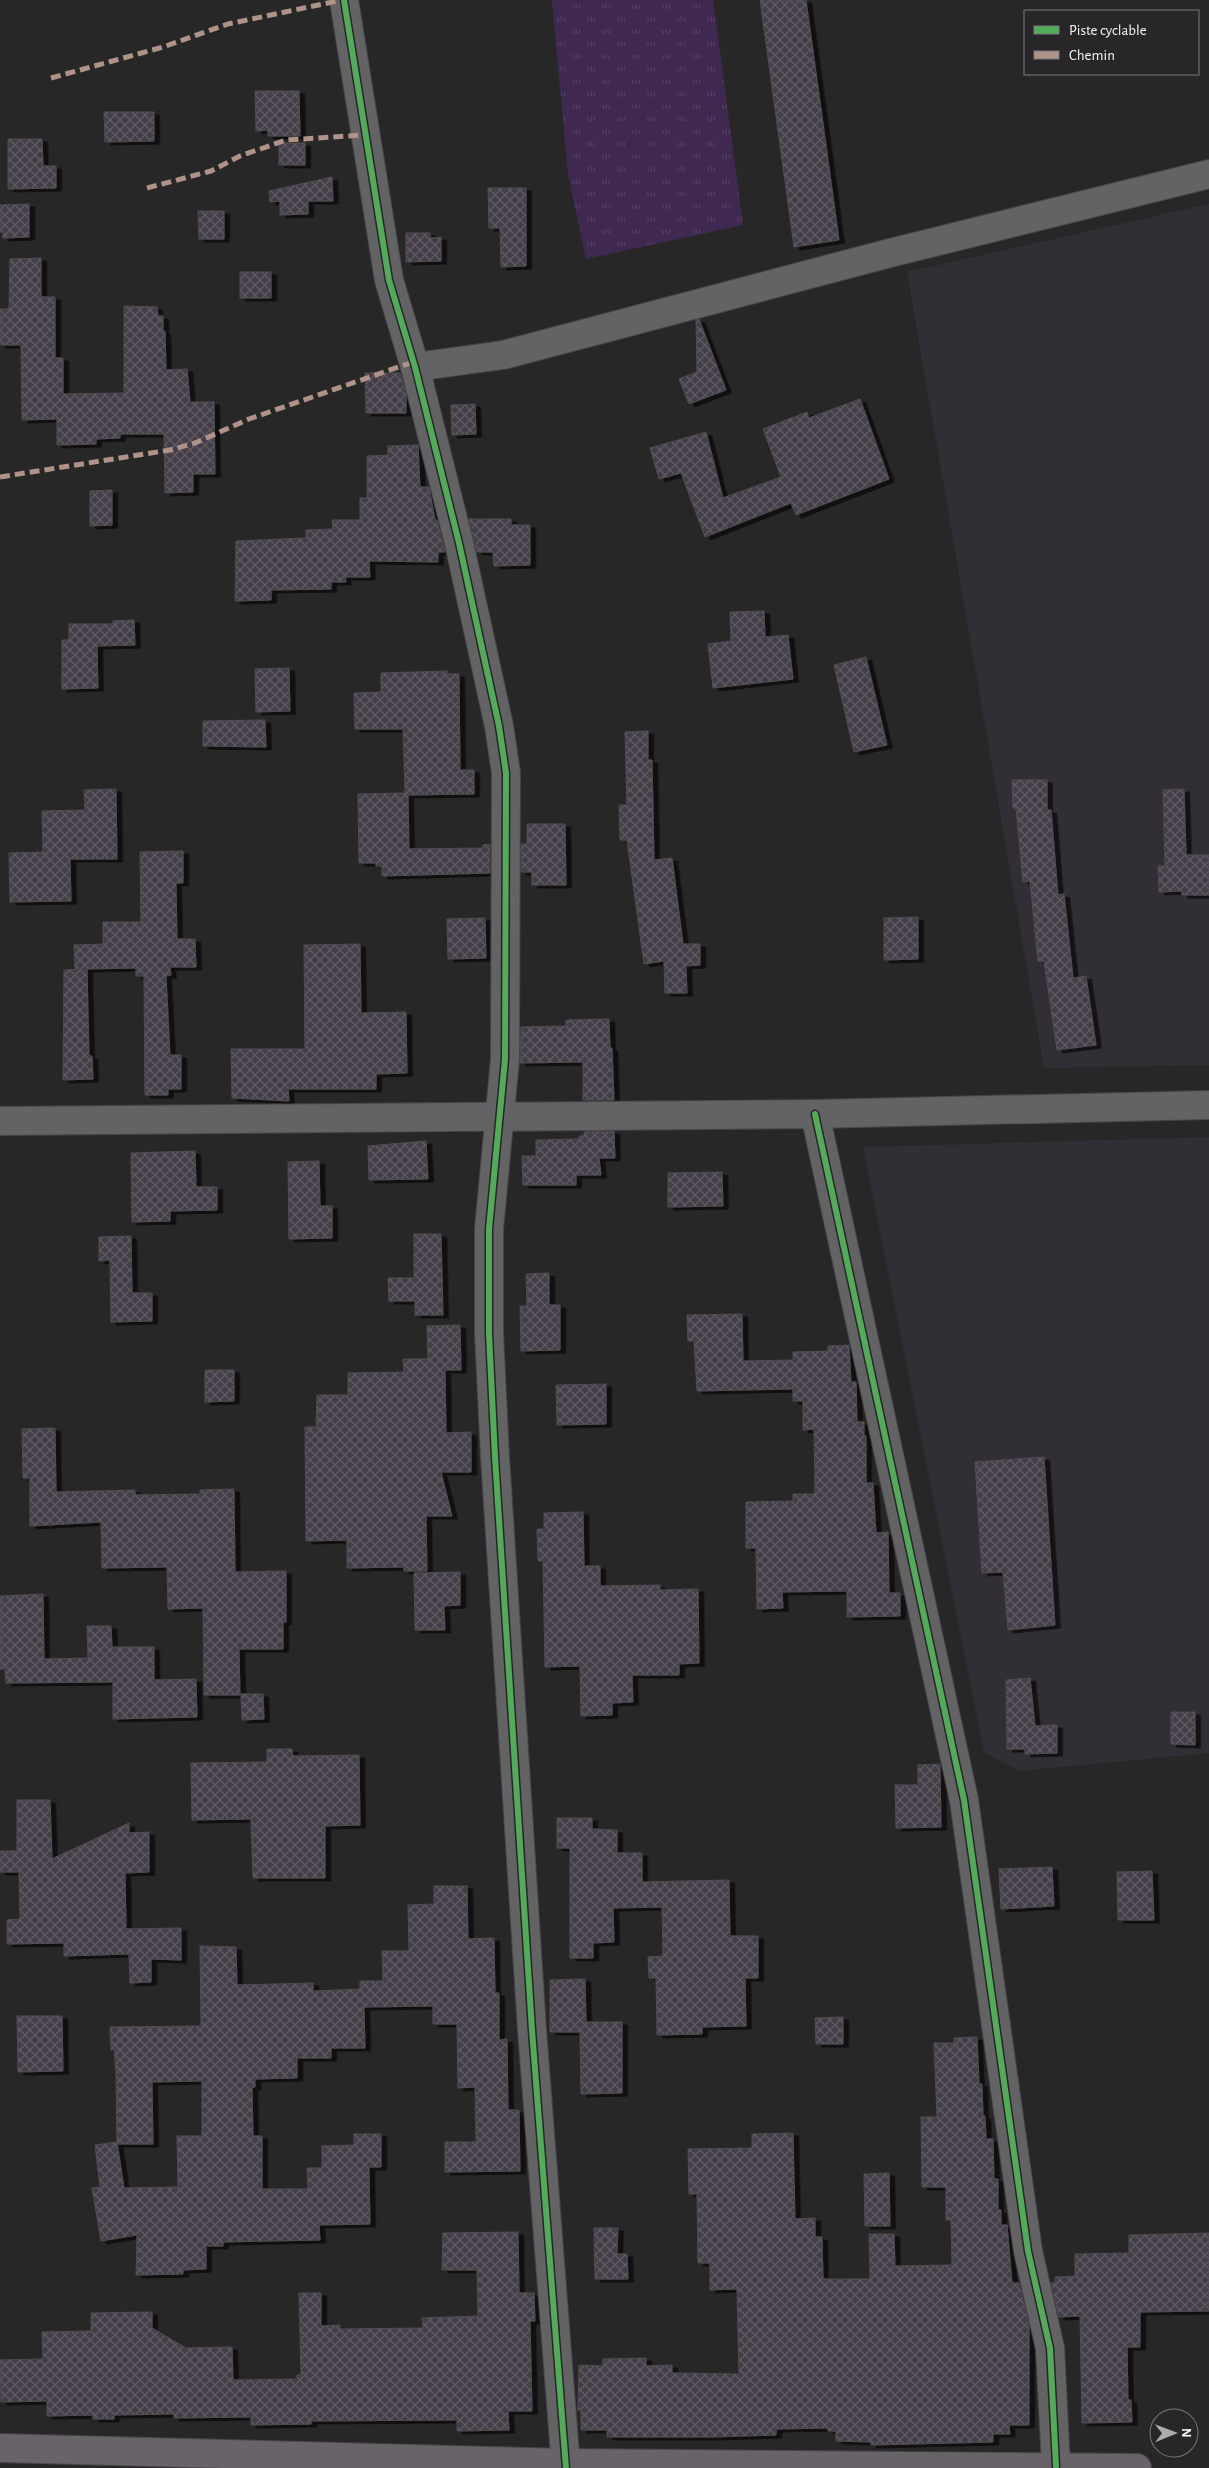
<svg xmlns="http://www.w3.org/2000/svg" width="1209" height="2468" viewBox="0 0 1209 2468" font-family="'Alegreya Sans',sans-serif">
  <defs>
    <pattern id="park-tufts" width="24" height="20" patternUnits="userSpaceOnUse" patternTransform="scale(1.25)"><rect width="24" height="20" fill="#402950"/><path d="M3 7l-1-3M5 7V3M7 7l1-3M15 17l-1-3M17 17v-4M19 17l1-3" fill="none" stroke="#533e61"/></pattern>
    <pattern id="building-cross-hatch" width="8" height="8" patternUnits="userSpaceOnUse" patternTransform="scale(1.25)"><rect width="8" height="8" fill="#443e48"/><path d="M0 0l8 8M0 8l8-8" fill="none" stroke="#605a63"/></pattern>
    <filter id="shadow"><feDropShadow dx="5.5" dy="3" stdDeviation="0" flood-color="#0009"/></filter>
  </defs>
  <rect width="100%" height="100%" fill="#282728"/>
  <path fill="#322e35" d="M1209 204V1065L1044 1068 907 272Z
    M1209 1137V1753L1019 1771 984 1752 863 1147Z"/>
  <path fill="url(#park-tufts)" d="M552 0H713L743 225 586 259 568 175Z"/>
  <path fill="url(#building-cross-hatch)" stroke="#4e4e4f" filter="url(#shadow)" d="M760 0H806L839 240 794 247Z
    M255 91H299L300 136H268V130L256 131Z
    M104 112H154V141L105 142Z
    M8 139H42L43 166H56V188L8 189Z
    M279 143H305V165H279Z
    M332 177 333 201H308V214L280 215V201L270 202 269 191Z
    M488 188H526V266L501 267 500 228H489Z
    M29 204V237L3 238V232H0V205Z
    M198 211H224V239H199Z
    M406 233H430V238L441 237V261L406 262Z
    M41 258V297H55V358H63V394L124 393V306L157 307 158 316H163V331H165L166 370 187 369 190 402H214L215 474H193V492L165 493 164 434H120V438L96 439V444L57 445V419L22 420 21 345H0V309H9L10 259Z
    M240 272H271V298H240Z
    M699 319 726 390 689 404 679 379 697 372 696 320Z
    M365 373H400L406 394V413H366Z
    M860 399 889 479 796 515 791 503 705 537 681 473 659 479 650 448 706 432 723 498 781 477 763 429 807 412 809 418Z
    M475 404 476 434 452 435 451 405Z
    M418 445 420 487H429L435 520H437L445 552H438V562L369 561 370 577H345L346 582H331V589L271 590V600L235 601 236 541 306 538V530L333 529 332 520H360V498H367V456L388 455V446Z
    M112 490V525L90 526V491Z
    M469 519H511V525H530V565L494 566 493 552H477Z
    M764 611 765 637 788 635 793 679 713 688 708 644 731 641 730 612Z
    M134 620 135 645 97 646 98 688 62 689V640H69V624H113V621Z
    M866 657 887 745 854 752 834 665Z
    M289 668 290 711 256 712 255 669Z
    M447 671V674H459L460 770H474V794L408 795 409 849 483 848V845L490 844V873L382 876V866H376V863H359L358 794 405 793 403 729H355L354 693 381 692V673Z
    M265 720 266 747 203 746V721Z
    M648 731V760H652L654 860 672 858 683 944H700V965L686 966 687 993H665L664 961 644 964 627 840H620L619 805H627L625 732Z
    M1012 780H1047V810H1051L1058 895 1064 894 1073 978 1086 976 1096 1045 1057 1050 1044 961H1038L1030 881 1023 882 1016 808H1013Z
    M116 789 117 859H70L71 901 10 902 9 853 43 852 42 811 85 810 84 790Z
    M1184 789 1186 855H1209V895H1182V891L1159 892 1158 866H1165L1163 790Z
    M527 824H565L566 885H532V872H521V844H527Z
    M183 851V883H176L177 939H195L196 967H170L171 975 166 976 170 1055H181V1089H168V1095H145L144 976H136V968L87 969 89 1056H92L93 1079 63 1080 64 970 82 969H75L74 945 103 944V922H141L140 852Z
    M918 917V959L884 960V918Z
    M485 918 486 958 448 959 447 919Z
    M360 944 361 1013 406 1012 407 1073 376 1074V1089H288L289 1101 232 1098 231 1049H305L304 945Z
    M609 1019 610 1048H612L614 1100H583V1062L520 1063 521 1027 566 1026V1020Z
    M614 1131 615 1158H599L601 1175H576V1185H523L522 1156H536V1140L579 1139V1136H584V1132Z
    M426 1141 428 1179 369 1180 368 1146Z
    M195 1151 196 1187H217V1210L170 1211V1221L132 1222 131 1153Z
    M319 1161 320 1206H332V1238L289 1239 288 1162Z
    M722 1172 723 1206 668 1207V1173Z
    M414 1234H441L443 1315H415V1301H389L388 1278H414Z
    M131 1236 132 1293H152V1321L111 1322 110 1260 99 1261V1237Z
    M549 1273V1305H560V1350L521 1351 520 1306H527L526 1274Z
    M742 1314 743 1361 793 1360V1352L828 1351V1346L849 1345 851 1382H856L857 1422H864V1436H866V1483H873L876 1533 888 1532 889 1593H900V1616L847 1617V1591L782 1592 783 1608 757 1609 756 1548H746V1502L793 1501V1494H814L815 1490 814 1429 803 1430V1401H793V1389L697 1391 694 1341H688L687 1315Z
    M460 1325 461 1370H445L446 1433 471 1432V1472H441L452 1516H426L427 1571H404V1567L347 1568V1540L306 1541 305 1427H316L317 1395H348V1373L404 1372 403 1359H428L427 1326Z
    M205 1370H234V1401L205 1402Z
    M606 1384V1424L557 1425 556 1385Z
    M55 1428 56 1492 135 1490V1495L200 1494V1490L234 1489 235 1572 286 1571V1622H283V1649H239L240 1695H204L203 1608 168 1609 167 1567 102 1568 101 1522 30 1526V1478H23L22 1429Z
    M1044 1457 1055 1625 1008 1630 1003 1572 982 1573 975 1462Z
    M583 1512 584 1566H600V1586L660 1585V1590L698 1589 699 1663 679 1664V1675H632L633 1702 612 1703V1715L581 1716 580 1666 545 1667 543 1561H538L537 1529H544V1513Z
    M460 1572V1605L444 1606 445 1630H415L414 1573Z
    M43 1594 44 1659 88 1658 87 1626H111L112 1647H154V1680L196 1679 197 1717 113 1719V1682L6 1683 5 1669H0V1596Z
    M1030 1678 1035 1726 1057 1725V1753L1025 1754V1749H1007L1006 1680Z
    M241 1694H263L264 1719 242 1720Z
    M1171 1712H1195V1745L1171 1744Z
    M267 1749H292L293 1756 359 1755 360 1825 325 1826V1878H253L251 1819 192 1820 191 1763 267 1762Z
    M940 1764 941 1827 896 1828 895 1785H918V1765Z
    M17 1800H50L52 1859 129 1823V1833L149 1832V1872L125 1873 126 1929 181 1928V1960L151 1959V1982L130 1983 129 1954 64 1956V1943L7 1944V1920L20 1919 19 1872H0V1851H17Z
    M557 1818H592V1829L617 1830V1853H642V1882L729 1880 730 1936H758V1978H745L746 2026 702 2027V2034L657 2035 656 1978H649L648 1957 663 1956 662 1907 613 1908 614 1942 593 1943V1958H570V1848H557Z
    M1052 1867 1054 1906 1001 1909 999 1869Z
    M1152 1871 1154 1920H1118L1117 1872Z
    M434 1886H467L468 1939 494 1938 495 1993H499V2040L507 2039 508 2110H519L520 2171 445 2172V2142H476L475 2087 458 2088 457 2024H433V2006L364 2007 365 2048H331V2058H297V2078L255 2079V2087H252L253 2136H262V2189H308L307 2168H322V2146L354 2145V2134H381V2167H369L370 2224 319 2225 320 2240 223 2242V2246H206V2269L183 2270V2274L136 2275 137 2235 101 2241 92 2188 100 2187 95 2145 117 2142 124 2188 178 2187 177 2136H202V2081L152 2082 153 2144H117L116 2073 114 2049 111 2050 110 2027 201 2026 200 1946 236 1947 237 1985 313 1983V1991L360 1989V1981H383L382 1951H409L408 1905 434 1904Z
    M585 1979 586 2022H622V2093L581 2094 580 2032H550V1980Z
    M17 2016H62L63 2071 18 2072Z
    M843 2017V2044H816L815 2018Z
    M977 2037 979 2084H982L983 2116H985L986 2139H993L994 2179H998V2210H1001V2225H1007L1012 2283H1019L1029 2324V2425H1009L1010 2434H993V2442L871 2445V2442L836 2441V2431H828V2428L776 2429V2435L712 2437H607V2430H581V2410H578L579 2365 603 2366V2359L646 2358V2366L672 2365V2373L739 2374 737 2289 710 2290V2263H698L697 2194H689L688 2149 752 2148V2134L793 2133 795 2219 815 2218V2237H822L823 2279H870L869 2234H894L895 2266 952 2265 951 2220H946V2187H922L921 2117H937L934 2043H954V2038Z
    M889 2173 890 2226H865L864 2174Z
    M594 2228H618L617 2254H627L628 2279H595Z
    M518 2232 519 2293H534L535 2321H530L532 2411H508L509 2430 457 2431V2420L311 2421V2424L251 2425V2417L174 2418V2414L114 2415V2419H93V2415L47 2416V2401L1 2402 0 2360 43 2359 42 2332 91 2331V2313L152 2312V2328L186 2348 232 2347 233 2380 297 2379V2375H301L299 2293H321V2326L340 2325V2329L423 2328 422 2318 478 2316 477 2270H442L443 2233Z
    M1209 2233V2311L1140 2312V2347H1127L1128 2400H1131L1132 2422 1082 2423 1080 2316 1059 2317 1051 2283H1055V2277L1075 2276V2254L1129 2253V2235Z"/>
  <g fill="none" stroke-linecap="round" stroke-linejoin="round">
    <defs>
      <path id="minor" d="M344 0 389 280 415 367 459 543 499 726 506 773 505 1059 489 1229V1334L495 1457 532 2030 566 2468
        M415 367 503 355 890 253 1209 174
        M815 1114 964 1800 1028 2251 1050 2348 1056 2466
        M0 1121 815 1114 1209 1105"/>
      <path id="major" d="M0 2448 565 2463 1137 2468"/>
    </defs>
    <use href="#minor" stroke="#474647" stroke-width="30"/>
    <use href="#major" stroke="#474647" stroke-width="30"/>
    <use href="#minor" stroke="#636264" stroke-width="28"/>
    <use href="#major" stroke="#676369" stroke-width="28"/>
    <path stroke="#af9288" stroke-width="5" stroke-dasharray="10 5" stroke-linecap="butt" d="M51 78 163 47 228 24 342 0
      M147 188 211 171 240 156 286 140 364 135
      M0 477 170 450 195 443 249 419 413 362"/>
    <defs>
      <path id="cycleway" d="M344 0 389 280 415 367 459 543 499 726 506 773 505 1059 489 1229V1334L495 1457 532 2030 566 2468
        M815 1114 964 1800 1028 2251 1050 2348 1056 2466"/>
    </defs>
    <use href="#cycleway" stroke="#282629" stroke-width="9"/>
    <use href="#cycleway" stroke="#51ab58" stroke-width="6"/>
  </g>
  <rect x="1024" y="10" width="175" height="65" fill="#282629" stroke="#7a787b"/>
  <rect x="1034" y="26" width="25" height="8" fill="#51ab58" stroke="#7a787b"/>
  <text x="1069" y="35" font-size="15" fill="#f5f4f6">Piste cyclable</text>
  <rect x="1034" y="51" width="25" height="8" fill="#af9288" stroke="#7a787b"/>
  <text x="1069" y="60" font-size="15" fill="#f5f4f6">Chemin</text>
  <g transform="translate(1174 2433) rotate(89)"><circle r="24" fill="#282629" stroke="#7a787b"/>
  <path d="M0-4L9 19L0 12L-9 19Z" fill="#adacae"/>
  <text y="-8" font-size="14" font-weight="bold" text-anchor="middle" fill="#f5f4f6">N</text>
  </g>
</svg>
